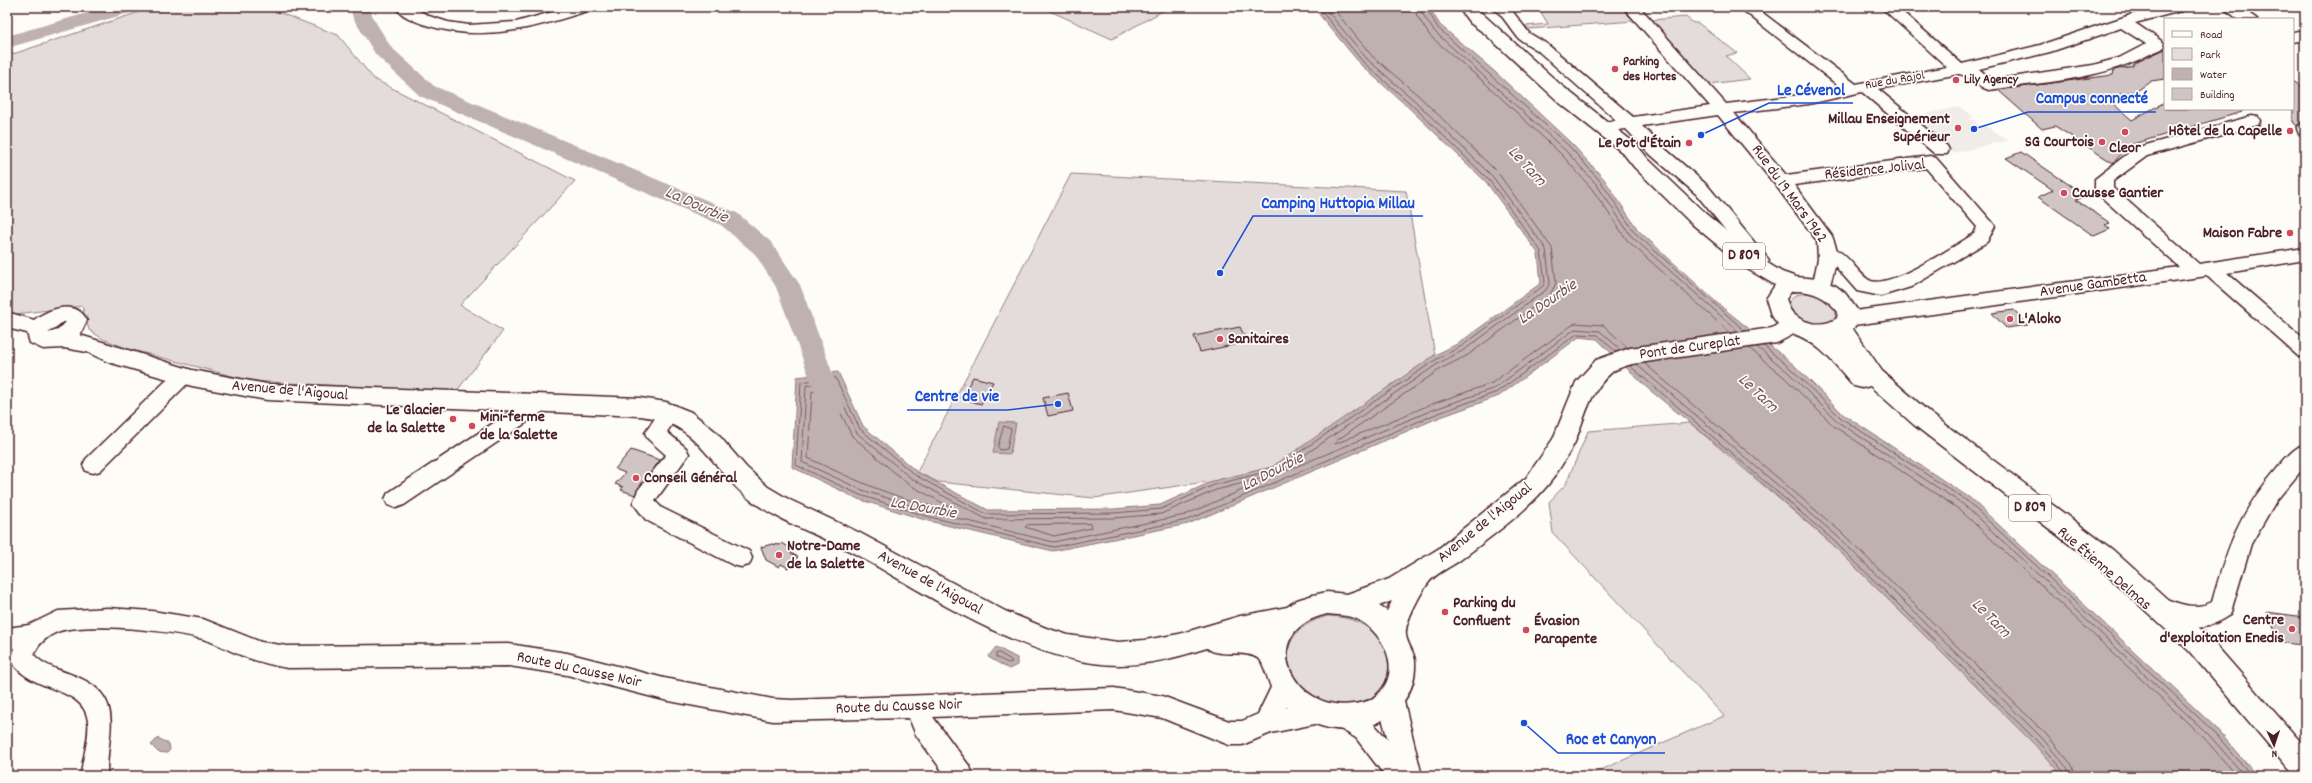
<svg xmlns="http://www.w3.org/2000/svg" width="2312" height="783" viewBox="0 0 2312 783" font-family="Dekko,sans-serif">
  <rect width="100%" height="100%" fill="#fdfcf7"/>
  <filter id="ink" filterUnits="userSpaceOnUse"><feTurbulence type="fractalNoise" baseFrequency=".025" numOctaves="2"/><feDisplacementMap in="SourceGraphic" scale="8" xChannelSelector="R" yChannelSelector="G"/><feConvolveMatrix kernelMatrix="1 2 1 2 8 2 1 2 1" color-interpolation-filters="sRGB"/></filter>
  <g filter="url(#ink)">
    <path fill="#f0ece8" d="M1960 107 1970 114 1973 117 1969 118 1976 121 1978 126 1984 125 2009 140 1953 153 1943 144 1946 143 1927 131 1930 130 1914 116Z"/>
    <path fill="#e3dcda" stroke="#967e82" d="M154 7 267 8 338 35 374 79 575 181 460 305 503 331 456 392 251 381 129 349 103 339 89 330 82 306 16 314 7 312V56Z
      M1041 7H1170L1112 39Z
      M1538 7H1620L1634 21 1529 29 1525 26 1548 24Z
      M1686 17 1693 23H1698L1737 53 1726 56 1750 79 1709 84 1651 20Z
      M1071 174 1406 191 1435 355 1332 428 1272 467 1213 481 1094 498 938 482 917 472Z
      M1807 293C1820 295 1841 304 1835 320 1820 332 1791 321 1789 302L1795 295Z
      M1690 423 1831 543 2035 744 2062 776H1587L1724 716 1553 533 1549 502 1566 484 1588 431Z
      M1328 616C1408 618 1408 714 1332 705 1318 703 1302 693 1295 681 1278 648 1294 624 1328 616Z"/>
    <path fill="#c0b1b1" stroke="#91777b" d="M1313 7H1429L1440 25 1494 71 1572 144 1604 179 1638 230 1717 303 1794 365 1844 415 1970 498 2216 728 2257 776H2062L2035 745 1831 543 1731 456 1646 387 1597 339 1579 337 1499 396 1438 418 1188 524 1053 551 925 520 858 499 792 467 797 377 838 372 863 426 917 472 988 510 1114 509 1160 505 1213 481 1272 467 1435 355 1459 343 1541 283 1538 253 1486 182 1408 107 1362 66Z
      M999 422 1016 423 1010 454 993 453Z
      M996 647 1017 658V665L1009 669 988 657Z
      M158 738 169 744 170 750 167 753 158 752 151 745Z"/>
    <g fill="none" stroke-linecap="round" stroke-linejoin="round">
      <path stroke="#795961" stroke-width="1" d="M1318 7 1364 63 1411 104 1489 180 1541 251 1545 282 1543 286 1462 346 1437 359 1273 470 1214 485 1161 509 1114 513 986 514 915 475 860 429 835 377 801 382 796 465 860 495 926 516 1054 547 1187 520 1436 414 1497 392 1577 334 1598 335 1616 352
        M1324 7 1368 60 1414 100 1493 177 1546 249 1550 283 1546 290 1464 350 1439 363 1284 469 1283 472 1435 409 1495 388 1575 329 1600 331 1621 350
        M1332 7 1372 56 1419 96 1498 173 1552 248 1556 283 1550 295 1468 355 1442 368 1336 441 1335 444 1432 404 1492 383 1575 323 1603 325 1628 348
        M1415 7 1417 16 1430 36 1484 82 1562 155 1592 189 1627 240 1730 333
        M1421 7 1422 13 1434 31 1566 151 1597 185 1631 236 1739 332
        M1426 7 1438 28 1570 147 1601 182 1635 233 1745 331
        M1764 346 1791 369 1841 418 1967 501 2213 731 2252 776
        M1757 347 1788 372 1838 422 1964 505 2209 735 2245 776
        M1749 348 1784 377 1835 427 1960 510 2205 739 2237 776
        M1644 363 1841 532 2046 734 2072 765 2076 776
        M1636 364 1837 536 2042 738 2068 769 2070 776
        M1630 366 1833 540 2038 742 2064 772 2065 776
        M833 382 857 433 912 479 986 519 1114 518 1161 514 1216 490 1263 478 1265 480 1185 515 1053 542 928 511 862 490 802 462 806 386Z
        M829 389 852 436 908 484 950 507 951 510C900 501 854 480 808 458L812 392Z
        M1004 426 1011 429 1007 449 1000 450 998 447Z
        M1090 524 1091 528 1054 536 1025 527 1027 525Z
        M999 653 1011 660 1012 662 1008 663 996 657V654Z"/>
      <path fill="#c0b1b1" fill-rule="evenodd" d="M108 7H139L136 11 7 48V36Z
        M350 7H370L373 18 391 47 434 86 737 213 771 242 800 285 845 407 841 414 832 417 823 414 776 287 755 254 721 225 420 96 376 55 353 18Z"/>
    </g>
    <path fill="#d0c5c4" stroke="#4a1f2b" d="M2165 49V79L2151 81 2137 91 2105 97 2132 120 2165 102V109H2241L2242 112 2130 145 2113 163 2055 126 2042 129 1998 90 2113 75 2114 70 2133 66 2135 63Z
      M2293 81 2305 89V123L2297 126 2293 122Z
      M2021 152 2086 196 2076 200 2110 223 2105 225 2110 229 2094 236 2038 197 2053 190 2006 158Z
      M2014 310 2028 325 2006 328 1992 313Z
      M1240 327 1247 342 1200 352 1194 336Z
      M973 377 993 382 981 404 961 398Z
      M1068 393 1073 411 1048 416 1043 398Z
      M631 450 660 460 635 495 621 490 623 487 615 484 625 473 615 469Z
      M782 543 794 550 791 553 798 557 788 568 781 564 779 567 766 560 761 547 772 544 780 545Z
      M2266 612 2305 617V645L2281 643Z"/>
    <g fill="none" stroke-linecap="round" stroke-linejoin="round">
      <defs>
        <path id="minor" d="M395 7H413L429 16 448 22 469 25 516 22 570 7H592L590 10C536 28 482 43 426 25 416 22 401 16 395 7Z
          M1491 7 1510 8 1529 33 1547 44 1633 117 1710 106 1623 7H1639L1647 15 1726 104 1809 94 1840 87 1739 7H1755L1856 84 1947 67 1881 7H1897L1962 64 2040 45 2133 14 2161 7H2187L2185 10 2135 23 2163 42 2165 46C2162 50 2156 51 2152 53 2102 80 2044 82 1989 90 1977 87 1971 76 1959 74L1878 89 1947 146 1949 150 1947 154H1935L1862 92 1809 104 1734 113 1786 175 1930 156 1936 158 1992 222 1995 226 1987 242 1911 287 1881 296 1857 291 1835 266 1828 293 1821 295 1814 293 1812 288 1818 259 1817 241 1777 187 1718 115 1642 126 1663 147 1708 186 1769 260 1766 265 1760 266 1754 265 1696 194 1651 155 1626 129 1605 132 1599 131 1597 127 1599 123 1616 120 1537 50 1519 39 1500 14ZM2121 28 2146 44 2119 58 2093 65 1992 80 1979 69 2050 52ZM1926 168 1977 227 1974 234C1954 246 1891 288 1871 281 1861 277 1850 257 1837 250L1832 236 1794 185Z
          M2222 7H2240L2257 19H2238Z
          M2305 30V40L2293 42V32Z
          M2252 116 2258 117 2260 121 2258 125 2147 156 2113 181V188L2199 264 2305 248V260L2227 273 2305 340V358L2298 356 2207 276 1847 326 1840 324 1837 319 1840 314 1847 312 2179 267 2098 194 2095 190V179L2135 148Z
          M2305 124V135L2299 134 2297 129 2299 125Z
          M183 368 190 371 193 376 190 381 100 471 93 473 86 471 83 465 86 459 176 371Z
          M538 396 545 398 548 404 545 410 404 505 396 508 388 505 385 499 388 493 531 398Z
          M670 404 677 406 680 412 667 432 686 448 689 454 655 501 662 508 749 551 752 558 749 565 741 567 733 565 646 520 633 503 638 490 666 455 648 439 645 433 663 406Z
          M2305 444V466L2276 501 2251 544 2230 615C2222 619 2213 626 2204 627 2188 630 2156 623 2149 607L2152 600 2160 597C2178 603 2194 611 2212 602 2227 548 2239 513 2276 470 2284 460 2293 448 2305 444Z
          M108 608 152 611 203 619 261 642 287 646 509 644 567 653 664 678 773 699 792 700 1114 688 1162 696 1229 721H1242L1258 714 1275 679 1283 676 1291 679 1295 687 1286 708 1316 703 1325 706 1328 714 1325 722 1271 733 1242 745H1229L1162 718 1114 710 933 717 970 767 974 776H946L916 735 909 718 773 721 664 700 567 675 509 666 287 668C271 665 258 662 243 656 229 651 217 643 203 639 172 631 90 622 60 631 50 634 37 644 34 655 45 667 61 670 75 676 128 697 106 733 107 776H81C82 758 90 739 88 721 84 684 27 694 10 658L14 648H7V628L29 625 58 611Z
          M1392 686 1401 689 1422 776H1385L1356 738 1337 727 1334 719 1337 711 1346 708C1366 715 1375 724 1388 740 1384 724 1376 705 1383 689Z"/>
        <path id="major" d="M1458 7H1475L1561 85 1637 145 1648 159 1706 214 1758 257 1782 272 1796 277 1818 279 1836 286 1845 293 1858 311V322L1853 329 1882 371 1930 413 2113 550 2207 635 2305 747V776H2295L2189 651 2095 564 1914 425 1870 386 1862 388 1854 386C1836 366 1820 343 1794 334L1777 343 1632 364C1626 366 1616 368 1611 373 1590 391 1585 417 1575 442 1569 454 1561 466 1554 477 1531 509 1490 537 1459 561 1450 567 1435 574 1429 582 1421 592 1404 623 1406 635 1407 644 1414 651 1415 661 1417 697 1391 724 1357 729 1332 732 1310 725 1290 710 1284 706 1276 696 1272 690 1269 683 1263 661 1259 659 1244 648 1221 659 1207 648 1178 657 1150 665 1119 665 1032 665 932 597 857 555 823 536 783 524 752 501 709 469 701 422 640 416L267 400 192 386 108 362 87 352 64 348 43 349 30 343 27 333 7 328V312L34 320C49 308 76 299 87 320L80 335 192 370 267 384 640 398 666 402 691 412 715 431 746 467 768 487 790 500 860 533 1005 611 1046 628 1068 635 1118 642 1145 640 1179 634 1240 616 1287 607 1297 600 1313 595 1327 592 1347 594 1389 579 1438 549 1526 478 1553 439 1576 382 1596 360 1630 348 1772 328 1778 324 1771 315 1766 299 1775 285 1744 267 1692 224 1634 167 1623 153 1561 104 1484 33 1470 23ZM1795 291C1814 291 1826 297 1838 312L1837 318C1824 328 1801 324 1791 311 1789 308 1788 303 1786 299L1791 292ZM63 322H66L58 330 48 333ZM1392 601 1387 611 1379 606ZM1327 614C1337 615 1348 615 1357 619 1386 634 1405 675 1373 698 1366 703 1360 703 1353 704 1293 713 1253 632 1327 614Z"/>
      </defs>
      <use href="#minor" stroke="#4a1f2b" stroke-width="3"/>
      <use href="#major" stroke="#4a1f2b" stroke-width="3"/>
      <use href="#minor" fill="#fdfcf7" fill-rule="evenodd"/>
      <use href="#major" fill="#fdfcf7" fill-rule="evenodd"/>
    </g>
  </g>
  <g fill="#d1495b" stroke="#fdfcf7" stroke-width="1.5">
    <circle cx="1615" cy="69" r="4"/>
    <circle cx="1956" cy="80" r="4"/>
    <circle cx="1958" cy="128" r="4"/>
    <circle cx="2290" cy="131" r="4"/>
    <circle cx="2125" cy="132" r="4"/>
    <circle cx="2102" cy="142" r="4"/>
    <circle cx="1689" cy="143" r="4"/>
    <circle cx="2064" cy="193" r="4"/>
    <circle cx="2290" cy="233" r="4"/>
    <circle cx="2010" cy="319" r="4"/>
    <circle cx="1220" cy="339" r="4"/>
    <circle cx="453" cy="419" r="4"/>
    <circle cx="472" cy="426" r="4"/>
    <circle cx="636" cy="478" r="4"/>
    <circle cx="779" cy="555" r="4"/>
    <circle cx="1445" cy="612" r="4"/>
    <circle cx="2292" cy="629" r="4"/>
    <circle cx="1526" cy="630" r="4"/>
  </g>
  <g text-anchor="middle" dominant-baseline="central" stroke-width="3.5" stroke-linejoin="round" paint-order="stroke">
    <g font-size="13" font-weight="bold" fill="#4a1f2b" stroke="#fdfcf7" text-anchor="start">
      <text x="1623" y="62">Parking<tspan x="1623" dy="15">des Hortes</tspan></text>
      <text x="1964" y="80">Lily Agency</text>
    </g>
    <g font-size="13" fill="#4a1f2b" stroke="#fdfcf7">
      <text transform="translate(1895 81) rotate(-10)">Rue du Rajol</text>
    </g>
    <g fill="#fdfcf7" stroke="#806168" stroke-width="1">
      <rect x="1723" y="243" width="42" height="26" rx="3"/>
      <rect x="2009" y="495" width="42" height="26" rx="3"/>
    </g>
    <g font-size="15" font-weight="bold" fill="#4a1f2b">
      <text x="1744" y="256">D 809</text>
      <text x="2030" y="508">D 809</text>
    </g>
    <g font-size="16" font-weight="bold" fill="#4a1f2b" stroke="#fdfcf7" text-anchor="start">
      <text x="1950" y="119" text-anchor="end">Millau Enseignement<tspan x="1950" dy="18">Supérieur</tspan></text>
      <text x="2282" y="131" text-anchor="end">Hôtel de la Capelle</text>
      <text x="2094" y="142" text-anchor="end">SG Courtois</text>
      <text x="1681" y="143" text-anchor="end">Le Pot d'Étain</text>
      <text x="2125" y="148" text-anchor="middle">Cleor</text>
      <text x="2072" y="193">Causse Gantier</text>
      <text x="2282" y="233" text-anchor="end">Maison Fabre</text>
      <text x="2018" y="319">L'Aloko</text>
      <text x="1228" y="339">Sanitaires</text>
      <text x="445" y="410" text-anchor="end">Le Glacier<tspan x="445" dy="18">de la Salette</tspan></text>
      <text x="480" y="417">Mini-ferme<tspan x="480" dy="18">de la Salette</tspan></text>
      <text x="644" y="478">Conseil Général</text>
      <text x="787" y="546">Notre-Dame<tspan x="787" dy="18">de la Salette</tspan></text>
      <text x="1453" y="603">Parking du<tspan x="1453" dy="18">Confluent</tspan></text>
      <text x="2284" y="620" text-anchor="end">Centre<tspan x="2284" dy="18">d'exploitation Enedis</tspan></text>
      <text x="1534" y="621">Évasion<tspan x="1534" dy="18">Parapente</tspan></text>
    </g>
    <g font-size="16" fill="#4a1f2b" stroke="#fdfcf7">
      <text transform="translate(1875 170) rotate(-6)">Résidence Jolival</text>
      <text transform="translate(1789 194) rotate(54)">Rue du 19 Mars 1962</text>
      <text transform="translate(2093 285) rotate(-8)">Avenue Gambetta</text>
      <text transform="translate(1690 348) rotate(-8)">Pont de Cureplat</text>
      <text transform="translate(290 391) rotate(5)">Avenue de l'Aigoual</text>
      <text transform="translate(1485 523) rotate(-39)">Avenue de l'Aigoual</text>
      <text transform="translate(2104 569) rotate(41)">Rue Étienne Delmas</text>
      <text transform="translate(930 583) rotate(29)">Avenue de l'Aigoual</text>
      <text transform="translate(579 670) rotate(12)">Route du Causse Noir</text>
      <text transform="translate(899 707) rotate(-2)">Route du Causse Noir</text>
    </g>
    <g font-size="17" font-style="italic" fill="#73525a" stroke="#fdfcf7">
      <text transform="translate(1526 167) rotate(47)">Le Tarn</text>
      <text transform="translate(696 206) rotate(24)">La Dourbie</text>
      <text transform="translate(1548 303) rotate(-34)">La Dourbie</text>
      <text transform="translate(1757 394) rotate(43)">Le Tarn</text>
      <text transform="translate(1273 473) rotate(-27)">La Dourbie</text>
      <text transform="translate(923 509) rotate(10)">La Dourbie</text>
      <text transform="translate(1990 619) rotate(45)">Le Tarn</text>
    </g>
  </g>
  <path fill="none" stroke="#1d4ed8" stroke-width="1.5" d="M1701 135L1769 103H1853M1974 129L2028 112H2156M1220 273L1253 216H1423M1058 404L1008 410H907M1524 723L1558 753H1665"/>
  <g fill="#1d4ed8" stroke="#fdfcf7" stroke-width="1.5">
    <circle cx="1701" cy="135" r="4"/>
    <circle cx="1974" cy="129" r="4"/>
    <circle cx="1220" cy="273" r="4"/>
    <circle cx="1058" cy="404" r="4"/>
    <circle cx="1524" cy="723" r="4"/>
  </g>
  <g font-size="17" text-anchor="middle" font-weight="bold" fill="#1d4ed8" stroke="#fdfcf7" stroke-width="3.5" stroke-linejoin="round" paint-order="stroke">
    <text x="1811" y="95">Le Cévenol</text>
    <text x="2092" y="103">Campus connecté</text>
    <text x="1338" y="208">Camping Huttopia Millau</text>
    <text x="957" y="401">Centre de vie</text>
    <text x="1611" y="744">Roc et Canyon</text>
  </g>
  <rect width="2312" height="783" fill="none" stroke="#fdfcf7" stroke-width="24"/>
  <rect x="12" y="12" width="2288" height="759" fill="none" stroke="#4a1f2b" stroke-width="1.5" filter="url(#ink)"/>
  <rect x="2164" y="18" width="130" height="92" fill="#fdfcf7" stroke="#b5a4a5"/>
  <rect x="2172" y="31" width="20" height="6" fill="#fdfcf7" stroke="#b5a4a5"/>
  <text x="2200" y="38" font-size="12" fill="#4a1f2b">Road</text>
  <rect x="2172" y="48" width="20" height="12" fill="#e3dcda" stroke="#b5a4a5"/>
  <text x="2200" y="58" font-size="12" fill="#4a1f2b">Park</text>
  <rect x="2172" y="68" width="20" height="12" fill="#c0b1b1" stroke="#b5a4a5"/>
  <text x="2200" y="78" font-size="12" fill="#4a1f2b">Water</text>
  <rect x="2172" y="88" width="20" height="12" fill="#d0c5c4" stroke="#b5a4a5"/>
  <text x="2200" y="98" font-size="12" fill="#4a1f2b">Building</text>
  <g transform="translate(2274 745) rotate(177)" stroke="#fdfcf7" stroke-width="3" paint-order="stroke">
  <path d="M0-3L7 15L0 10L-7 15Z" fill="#4a1f2b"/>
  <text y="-6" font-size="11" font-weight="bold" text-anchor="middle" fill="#4a1f2b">N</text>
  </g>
</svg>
